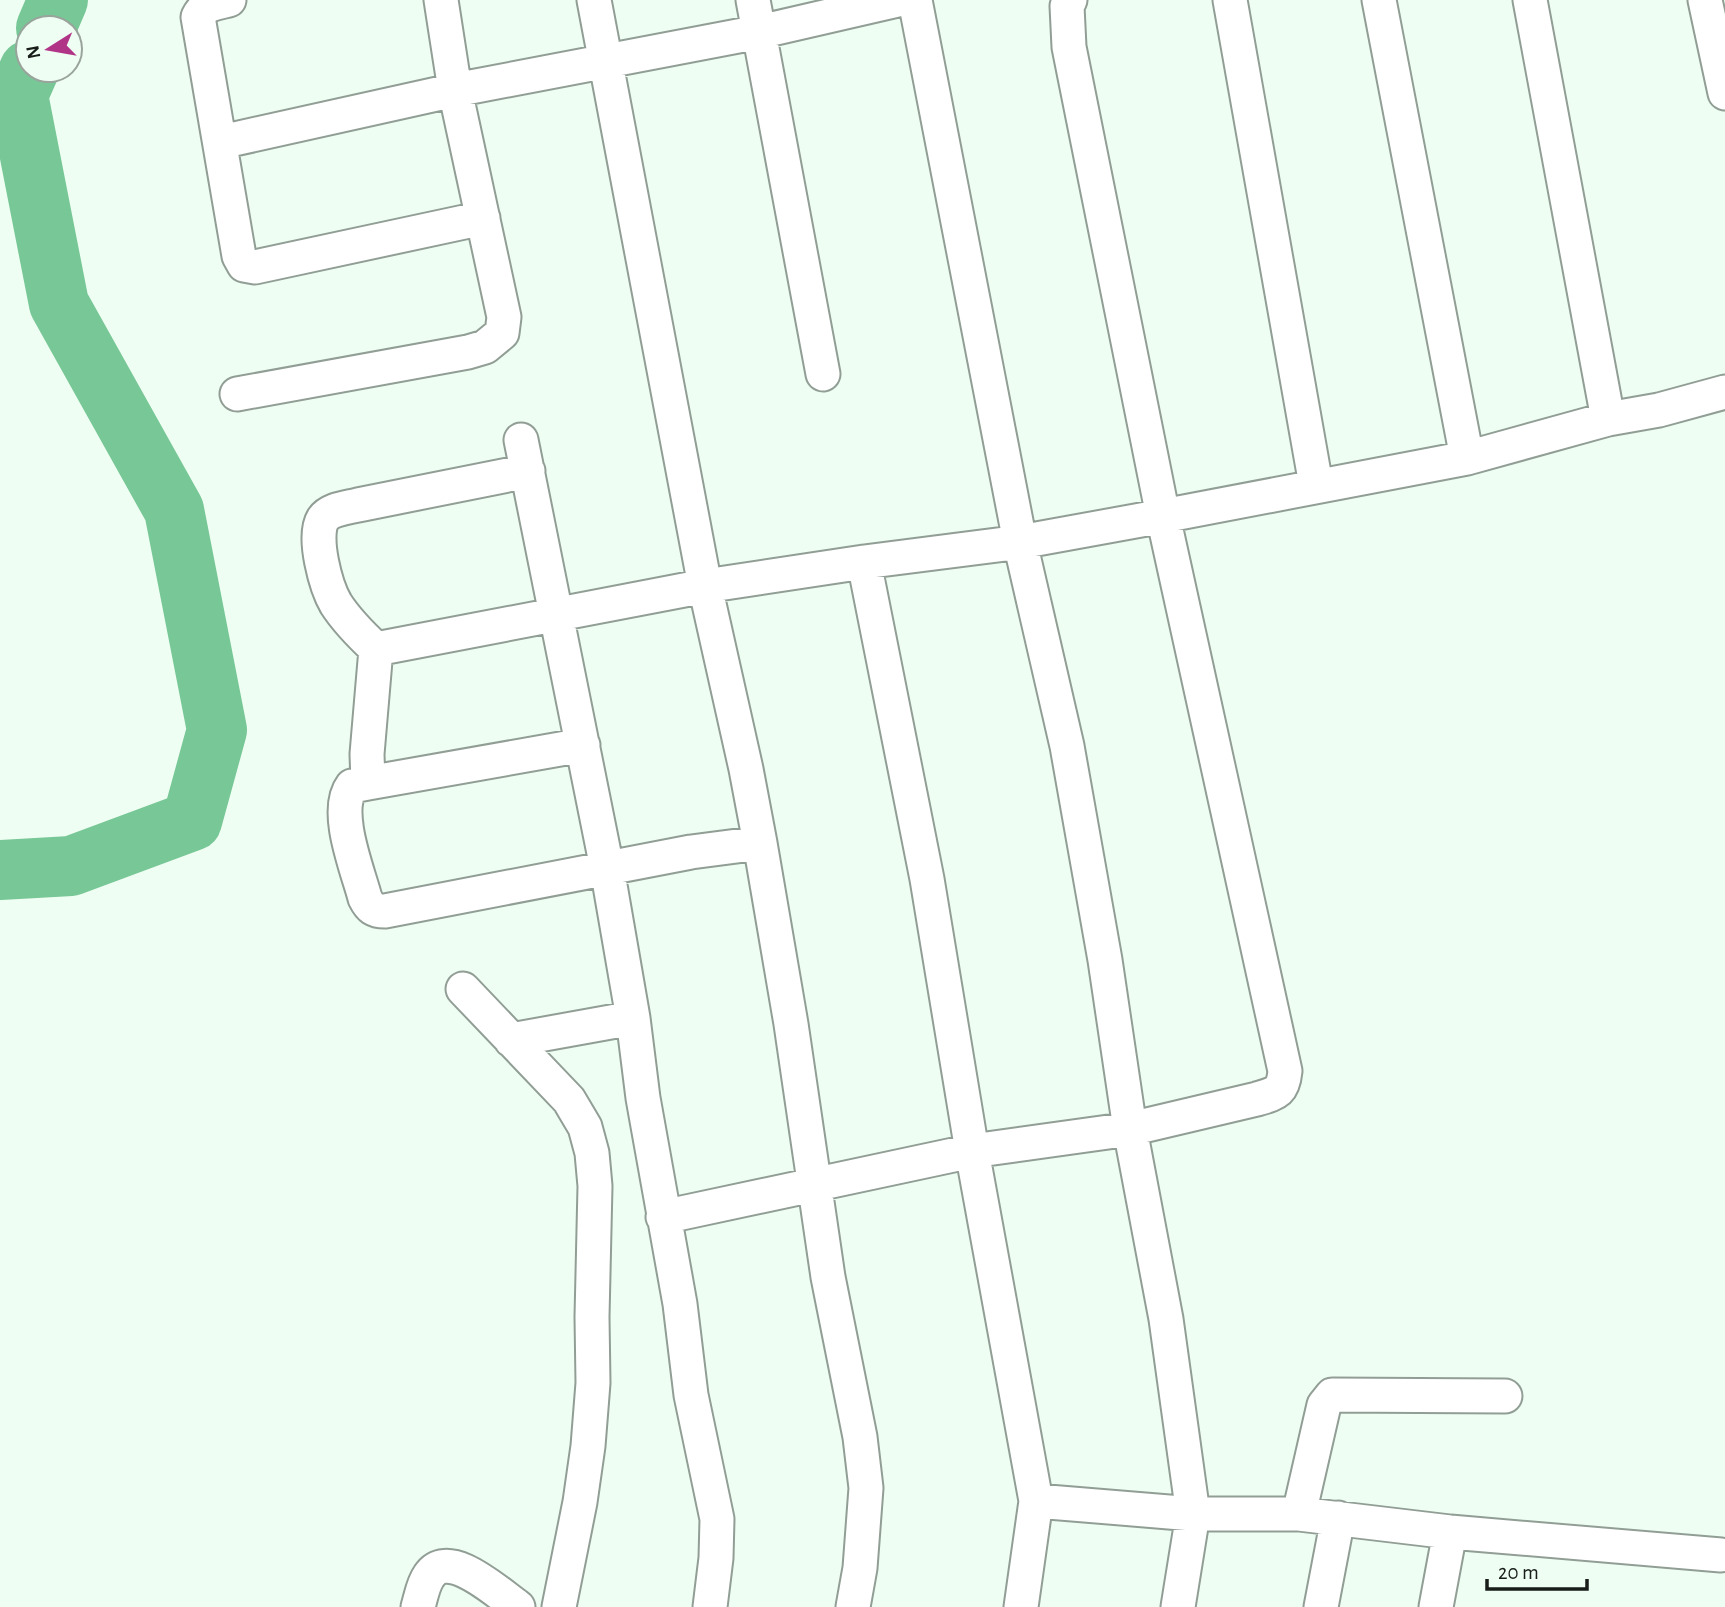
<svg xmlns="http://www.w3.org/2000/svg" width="1725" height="1607" viewBox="0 0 1725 1607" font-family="'Alegreya Sans',sans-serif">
  <rect width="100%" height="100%" fill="#effef3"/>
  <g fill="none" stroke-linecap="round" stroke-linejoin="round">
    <path stroke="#78c796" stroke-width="60" d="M46 28 58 0
      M0 870 71 866 192 821 217 730 174 510 59 304 18 95 29 70"/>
    <defs>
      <path id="minor" d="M229 0C216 3 204 4 198 17L239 256 244 265 255 267 483 218
        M594 0 705 586 746 769 760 843 791 1024 828 1277 860 1437 866 1488 860 1568 853 1607
        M753 0 823 374
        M915 0 1020 542 1067 746 1105 960 1130 1129 1166 1319 1193 1514 1178 1607
        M1230 0 1316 485
        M1379 0 1467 458
        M1530 0 1608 419
        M1705 0 1725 93
        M221 142 455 90 759 32 898 0
        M237 394 468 352 485 347 502 333 504 317 455 90 441 0
        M521 440 607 868 633 1018 643 1098 680 1304 691 1395 717 1519 716 1558 710 1607
        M864 562 927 879 972 1151 1036 1501 1021 1607
        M376 649C361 635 347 621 336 604 326 587 312 537 323 519 330 509 346 508 358 505L528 471
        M368 783 583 745
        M760 843 691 852 385 911C374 911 370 908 365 898 358 871 333 811 352 786L368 783 367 754 376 649 705 586 864 562 1020 542 1163 516 1467 458 1608 419 1659 410 1725 392
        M463 989 569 1100 585 1127 592 1153 595 1186 592 1317 593 1383 588 1446 580 1502 559 1607
        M511 1040 633 1018
        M663 1217 972 1151 1130 1129 1257 1099C1277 1093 1283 1092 1285 1071L1163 516 1069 47 1067 6 1070 0
        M1036 1501 1193 1514H1299L1450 1532 1721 1555
        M1299 1514 1324 1405 1332 1395 1505 1396
        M418 1607C421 1597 423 1584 429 1576 448 1546 499 1594 518 1607
        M1321 1607 1338 1518
        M1436 1607 1450 1532"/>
    </defs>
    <use href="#minor" stroke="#919e95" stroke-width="37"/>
    <use href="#minor" stroke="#fff" stroke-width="33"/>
  </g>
  <g transform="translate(49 49) rotate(259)"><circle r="33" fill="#effef3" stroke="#99a49c" stroke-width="2"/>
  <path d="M0-5L12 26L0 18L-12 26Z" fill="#b03587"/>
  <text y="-10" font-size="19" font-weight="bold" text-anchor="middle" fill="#181d1a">N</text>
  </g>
  <path d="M1487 1579v10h100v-10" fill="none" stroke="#181d1a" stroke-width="3.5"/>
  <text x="1498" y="1579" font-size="21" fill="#181d1a" stroke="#effef3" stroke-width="5" paint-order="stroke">20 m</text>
</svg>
